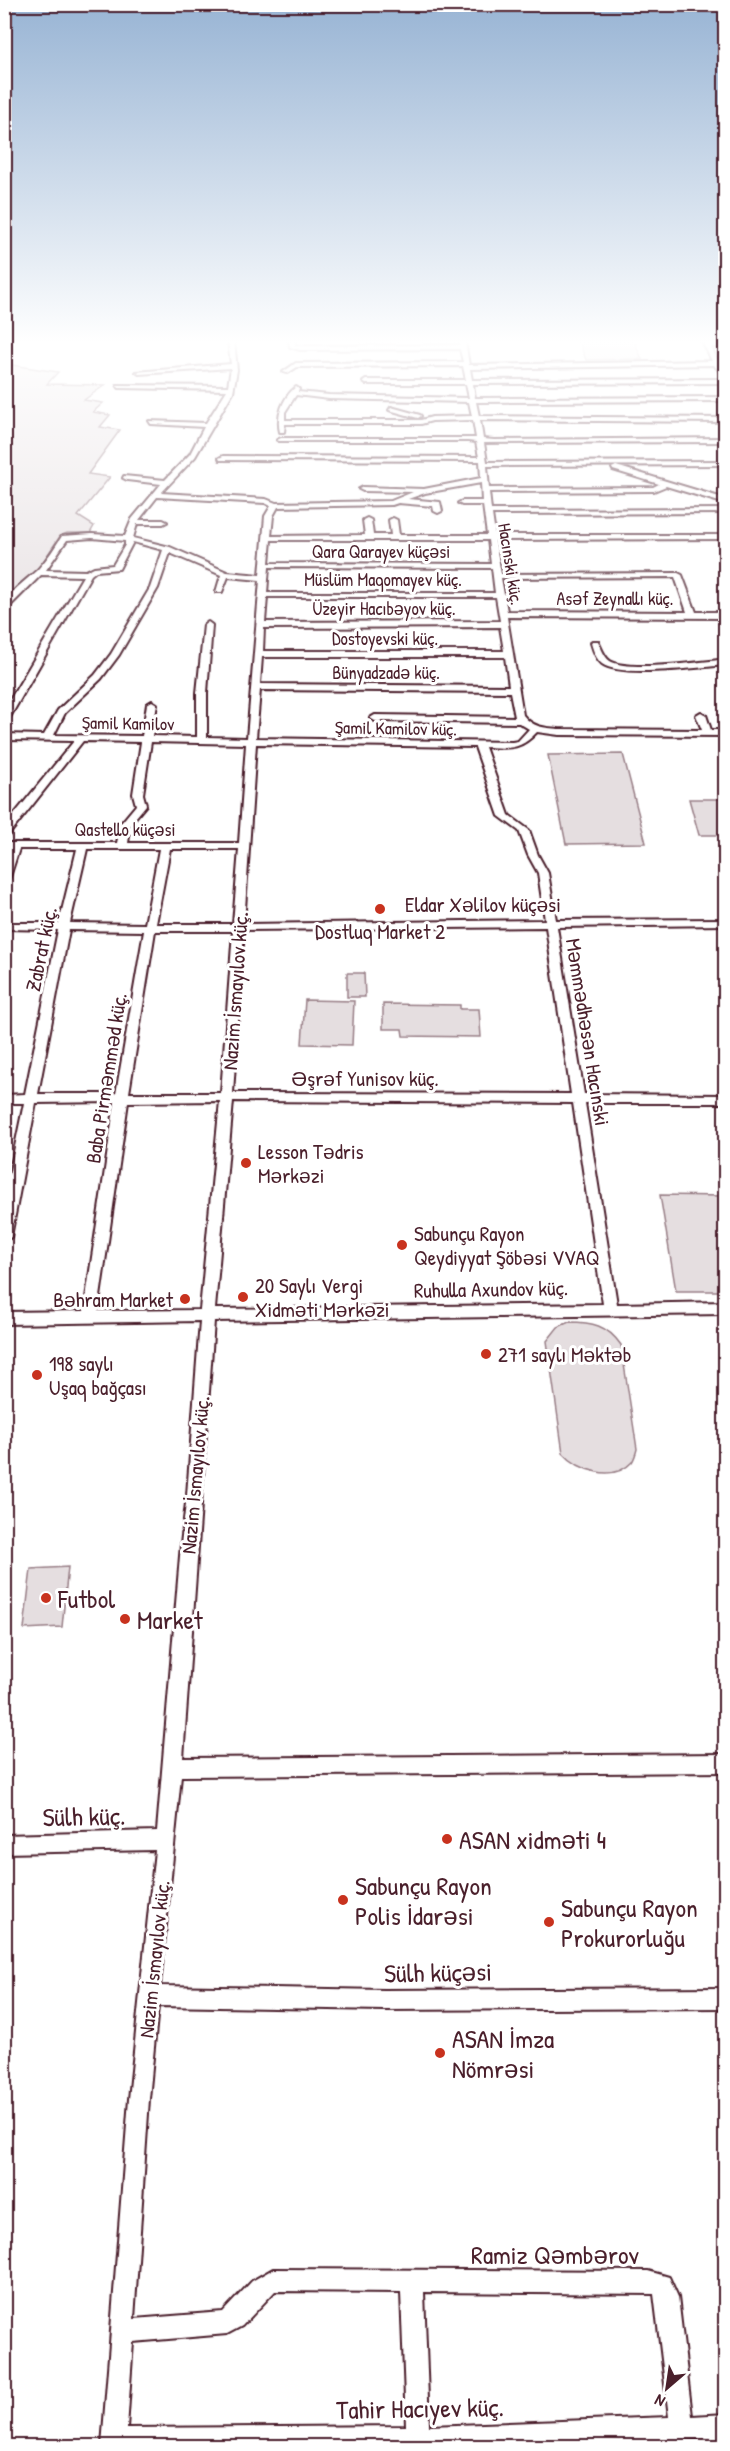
<svg xmlns="http://www.w3.org/2000/svg" width="730" height="2451" viewBox="0 0 730 2451" font-family="'Patrick Hand',sans-serif">
  <rect width="100%" height="100%" fill="#fff"/>
  <filter id="ink" filterUnits="userSpaceOnUse"><feTurbulence type="fractalNoise" baseFrequency=".0167" numOctaves="2"/><feDisplacementMap in="SourceGraphic" scale="12" xChannelSelector="R" yChannelSelector="G"/><feConvolveMatrix kernelMatrix="1 2 1 2 8 2 1 2 1" color-interpolation-filters="sRGB"/></filter>
  <g filter="url(#ink)">
    <path fill="#e5dee0" stroke="#987e86" stroke-width="1.5" d="M579 341H634L642 359 586 360Z
      M5 364 58 372 47 384 105 385 84 400 103 403 93 412 110 415 100 427 120 430 88 474 110 477 78 516 94 526 90 533H67L60 536 36 572 22 583 5 606Z
      M623 754 646 843 566 844 548 755Z
      M689 799H725V835H699Z
      M347 973H364L365 997H347Z
      M305 1000 354 1001 352 1045 302 1044Z
      M383 1004 460 1005V1009H479L481 1037 403 1036 402 1029H383Z
      M660 1195 722 1196 726 1212 725 1291H676Z
      M569 1322C592 1322 607 1325 621 1345L637 1449C636 1453 634 1459 632 1462 613 1483 578 1470 563 1453L547 1341 558 1327Z
      M68 1567 62 1627 24 1629 31 1569Z"/>
    <g fill="none" stroke-linecap="round" stroke-linejoin="round">
      <defs>
        <path id="minor" d="M228 341H234L237 370 233 392 195 457 161 493 266 499 276 503 391 501 413 492 363 491 359 489 363 487 424 489 481 478 480 461 220 460 219 458 223 456 479 457 476 442 468 441H279L277 440 281 438H476L473 420 432 421 421 424H285L284 432H280C276 416 283 397 296 387L299 389 298 392 329 395 469 398 466 384H366L363 382 366 380H466L463 366 297 367 288 373 283 372 296 363 463 362 460 349 300 350 290 347 289 341H295V345L300 346 460 345 459 341H465L469 365 712 361 702 341 726 343V347H711L718 361H726V365H720L722 369 719 371 714 365 470 369 472 380 726 379V383L473 384 475 398 726 397V401L476 402 479 416 726 418V422L480 420 483 439 494 440 726 438V442L484 443 487 462 726 461V465L487 466 489 488 653 487 659 484 613 470 612 468 616 466 726 499V504L666 486 654 491 489 492 491 510 726 509V513L492 514 495 535H726V539L495 540 501 574 678 573 682 575 696 612H726V618L507 617 523 715C532 727 544 728 559 729L702 730 696 715 701 712 706 715 711 730H726V736L559 735 537 732C519 751 510 748 485 747L509 815 529 830 538 855 548 873 556 920 726 919V925L557 927 584 1094 726 1095V1103H585L617 1304 726 1302V1314L214 1321 183 1758 726 1754V1772L181 1776 160 1986 384 1990 726 1988V2008L384 2010 158 2006 149 2099 134 2319 223 2312 252 2281 273 2269 648 2271 669 2277 678 2297 692 2416 726 2414V2438L501 2446H102L129 2099 155 1850 4 1853V1835L157 1831 181 1544 187 1495 200 1321 4 1324V1312L84 1311 115 1102 36 1103 11 1237 4 1242V1200L24 1103H4V1095L25 1094 58 930 4 929V923H59L77 849H19L9 880 4 883V862L9 849H4V843H117L121 823 136 805 133 794 141 742 83 741 8 836 4 837V827L74 741 4 740V734L44 735 58 710 95 675 111 654 150 588 163 550 133 542 119 569 96 571 91 575 9 719 4 722V710L83 576 41 575 4 612C4 593 27 581 39 568 48 558 55 547 62 536L92 534 125 536 132 519 161 484 127 480 123 478 124 476 165 480 190 454 204 427 151 424 149 421 206 423 227 390 119 388 117 385 228 386 231 368 139 374 136 372 231 364ZM296 395 329 399 469 402 472 416 432 417 421 420H285V412ZM481 483 482 501H462L458 503 462 505H483L487 535H399L397 520 393 518 389 520 391 535H373L371 520 367 518 363 520 365 535 271 536 273 516 278 507 392 505 398 503 433 506 434 511 438 513 442 511 440 502 408 499 425 493ZM157 497 265 503 271 506 265 516 260 575 227 572 170 547 133 538 137 524H163L167 522 163 520H139ZM92 538 125 541V545L113 565 94 567 86 571 46 570 67 540ZM271 540H488L491 564 269 563ZM170 553 221 575 216 592H222L228 577 260 580 247 738 207 737V693L212 625 208 622 204 625 197 693V737L152 736 157 704 152 701 147 704 142 736 54 735 65 713 101 679 119 655 158 588ZM269 567 492 568 495 593H267ZM675 577 687 612 507 611 501 578ZM267 597H496L500 621 265 622ZM500 627 504 651H263L264 628ZM262 657H505L509 686 260 684ZM260 690 510 692 515 717 375 715 370 718 375 721 519 723 529 729 518 741 512 742 256 738ZM151 742 246 744 239 843H128L131 823 146 805 143 794ZM256 744 475 747 499 816 519 831 528 855 538 873 545 920 244 924ZM87 849H159L145 924 70 923ZM170 849H239L233 924H156ZM546 927 571 1094 233 1093 244 930ZM69 930 144 931 116 1094H38ZM155 931H233L221 1093H129ZM220 1101 200 1310 98 1311 128 1102ZM233 1101 573 1103 603 1304 215 1309ZM275 2291 401 2292 406 2426 127 2428 133 2342 227 2334 242 2326ZM424 2292 654 2294 669 2417 429 2426Z
          M391 407 420 415 421 416 418 418 389 410Z
          M592 641H598C601 647 604 657 610 661 627 672 703 662 726 659V665C701 667 620 678 602 664 596 659 593 650 591 643Z"/>
      </defs>
      <use href="#minor" stroke="#4a1f2b" stroke-width="4"/>
      <use href="#minor" fill="#fff" fill-rule="evenodd"/>
    </g>
  </g>
  <linearGradient id="sky" x2="0" y2="1"><stop stop-color="#98b4d4"/><stop offset="0.5" stop-color="#fff"/><stop offset="1" stop-color="#fff" stop-opacity="0"/></linearGradient>
  <rect width="730" height="684" fill="url(#sky)"/>
  <g fill="#c8321e" stroke="#fff" stroke-width="2">
    <circle cx="380" cy="909" r="6"/>
    <circle cx="246" cy="1163" r="6"/>
    <circle cx="402" cy="1245" r="6"/>
    <circle cx="243" cy="1297" r="6"/>
    <circle cx="185" cy="1299" r="6"/>
    <circle cx="486" cy="1354" r="6"/>
    <circle cx="37" cy="1375" r="6"/>
    <circle cx="46" cy="1598" r="6"/>
    <circle cx="125" cy="1619" r="6"/>
    <circle cx="447" cy="1839" r="6"/>
    <circle cx="343" cy="1900" r="6"/>
    <circle cx="549" cy="1922" r="6"/>
    <circle cx="440" cy="2053" r="6"/>
  </g>
  <g text-anchor="middle" dominant-baseline="central" stroke-width="6" stroke-linejoin="round" paint-order="stroke">
    <g font-size="18" fill="#4a1f2b" stroke="#fff">
      <text x="381" y="551">Qara Qarayev küçəsi</text>
      <text transform="translate(511 564) rotate(81)">Hacınski küç.</text>
      <text x="383" y="579">Müslüm Maqomayev küç.</text>
      <text x="615" y="598">Asəf Zeynallı küç.</text>
      <text x="384" y="608">Üzeyir Hacıbəyov küç.</text>
      <text x="385" y="638">Dostoyevski küç.</text>
      <text x="386" y="672">Bünyadzadə küç.</text>
      <text transform="translate(128 723) rotate(1)">Şamil Kamilov</text>
      <text transform="translate(396 728) rotate(1)">Şamil Kamilov küç.</text>
      <text x="125" y="829">Qastello küçəsi</text>
    </g>
    <g font-size="21" fill="#4a1f2b" stroke="#fff">
      <text x="483" y="904">Eldar Xəlilov küçəsi</text>
      <text transform="translate(41 949) rotate(-78)">Zabrat küç.</text>
      <text transform="translate(235 991) rotate(-86)">Nazim İsmayılov küç.</text>
      <text transform="translate(588 1032) rotate(81)">Məmmədhəsən Hacınski</text>
      <text transform="translate(106 1078) rotate(-81)">Baba Pirməmməd küç.</text>
      <text x="365" y="1078">Əşrəf Yunisov küç.</text>
      <text transform="translate(491 1289) rotate(-1)">Ruhulla Axundov küç.</text>
      <text transform="translate(195 1475) rotate(-85)">Nazim İsmayılov küç.</text>
      <text transform="translate(154 1959) rotate(-84)">Nazim İsmayılov küç.</text>
    </g>
    <g font-size="21" fill="#4a1f2b" stroke="#fff" text-anchor="start">
      <text x="380" y="931" text-anchor="middle">Dostluq Market 2</text>
      <text x="258" y="1151">Lesson Tədris<tspan x="258" dy="24">Mərkəzi</tspan></text>
      <text x="414" y="1233">Sabunçu Rayon<tspan x="414" dy="24">Qeydiyyat Şöbəsi VVAQ</tspan></text>
      <text x="255" y="1285">20 Saylı Vergi<tspan x="255" dy="24">Xidməti Mərkəzi</tspan></text>
      <text x="173" y="1299" text-anchor="end">Bəhram Market</text>
      <text x="498" y="1354">271 saylı Məktəb</text>
      <text x="49" y="1363">198 saylı<tspan x="49" dy="24">Uşaq bağçası</tspan></text>
    </g>
    <g font-size="26" fill="#4a1f2b" stroke="#fff" text-anchor="start">
      <text x="58" y="1598">Futbol</text>
      <text x="137" y="1619">Market</text>
      <text x="459" y="1839">ASAN xidməti 4</text>
      <text x="355" y="1885">Sabunçu Rayon<tspan x="355" dy="30">Polis İdarəsi</tspan></text>
      <text x="561" y="1907">Sabunçu Rayon<tspan x="561" dy="30">Prokurorluğu</tspan></text>
      <text x="452" y="2038">ASAN İmza<tspan x="452" dy="30">Nömrəsi</tspan></text>
    </g>
    <g font-size="26" fill="#4a1f2b" stroke="#fff">
      <text transform="translate(84 1816) rotate(-1)">Sülh küç.</text>
      <text transform="translate(438 1972) rotate(-1)">Sülh küçəsi</text>
      <text x="555" y="2254">Ramiz Qəmbərov</text>
      <text transform="translate(420 2408) rotate(-1)">Tahir Hacıyev küç.</text>
    </g>
  </g>
  <rect width="730" height="2451" fill="none" stroke="#fff" stroke-width="24"/>
  <rect x="12" y="12" width="706" height="2427" fill="none" stroke="#4a1f2b" stroke-width="2" filter="url(#ink)"/>
  <g transform="translate(667 2388) rotate(209)" stroke="#ffffff" stroke-width="4.5" paint-order="stroke">
  <path d="M0-4.5L10 22L0 15L-10 22Z" fill="#4a1f2b"/>
  <text y="-9" font-size="16" font-weight="bold" text-anchor="middle" fill="#4a1f2b">N</text>
  </g>
</svg>
